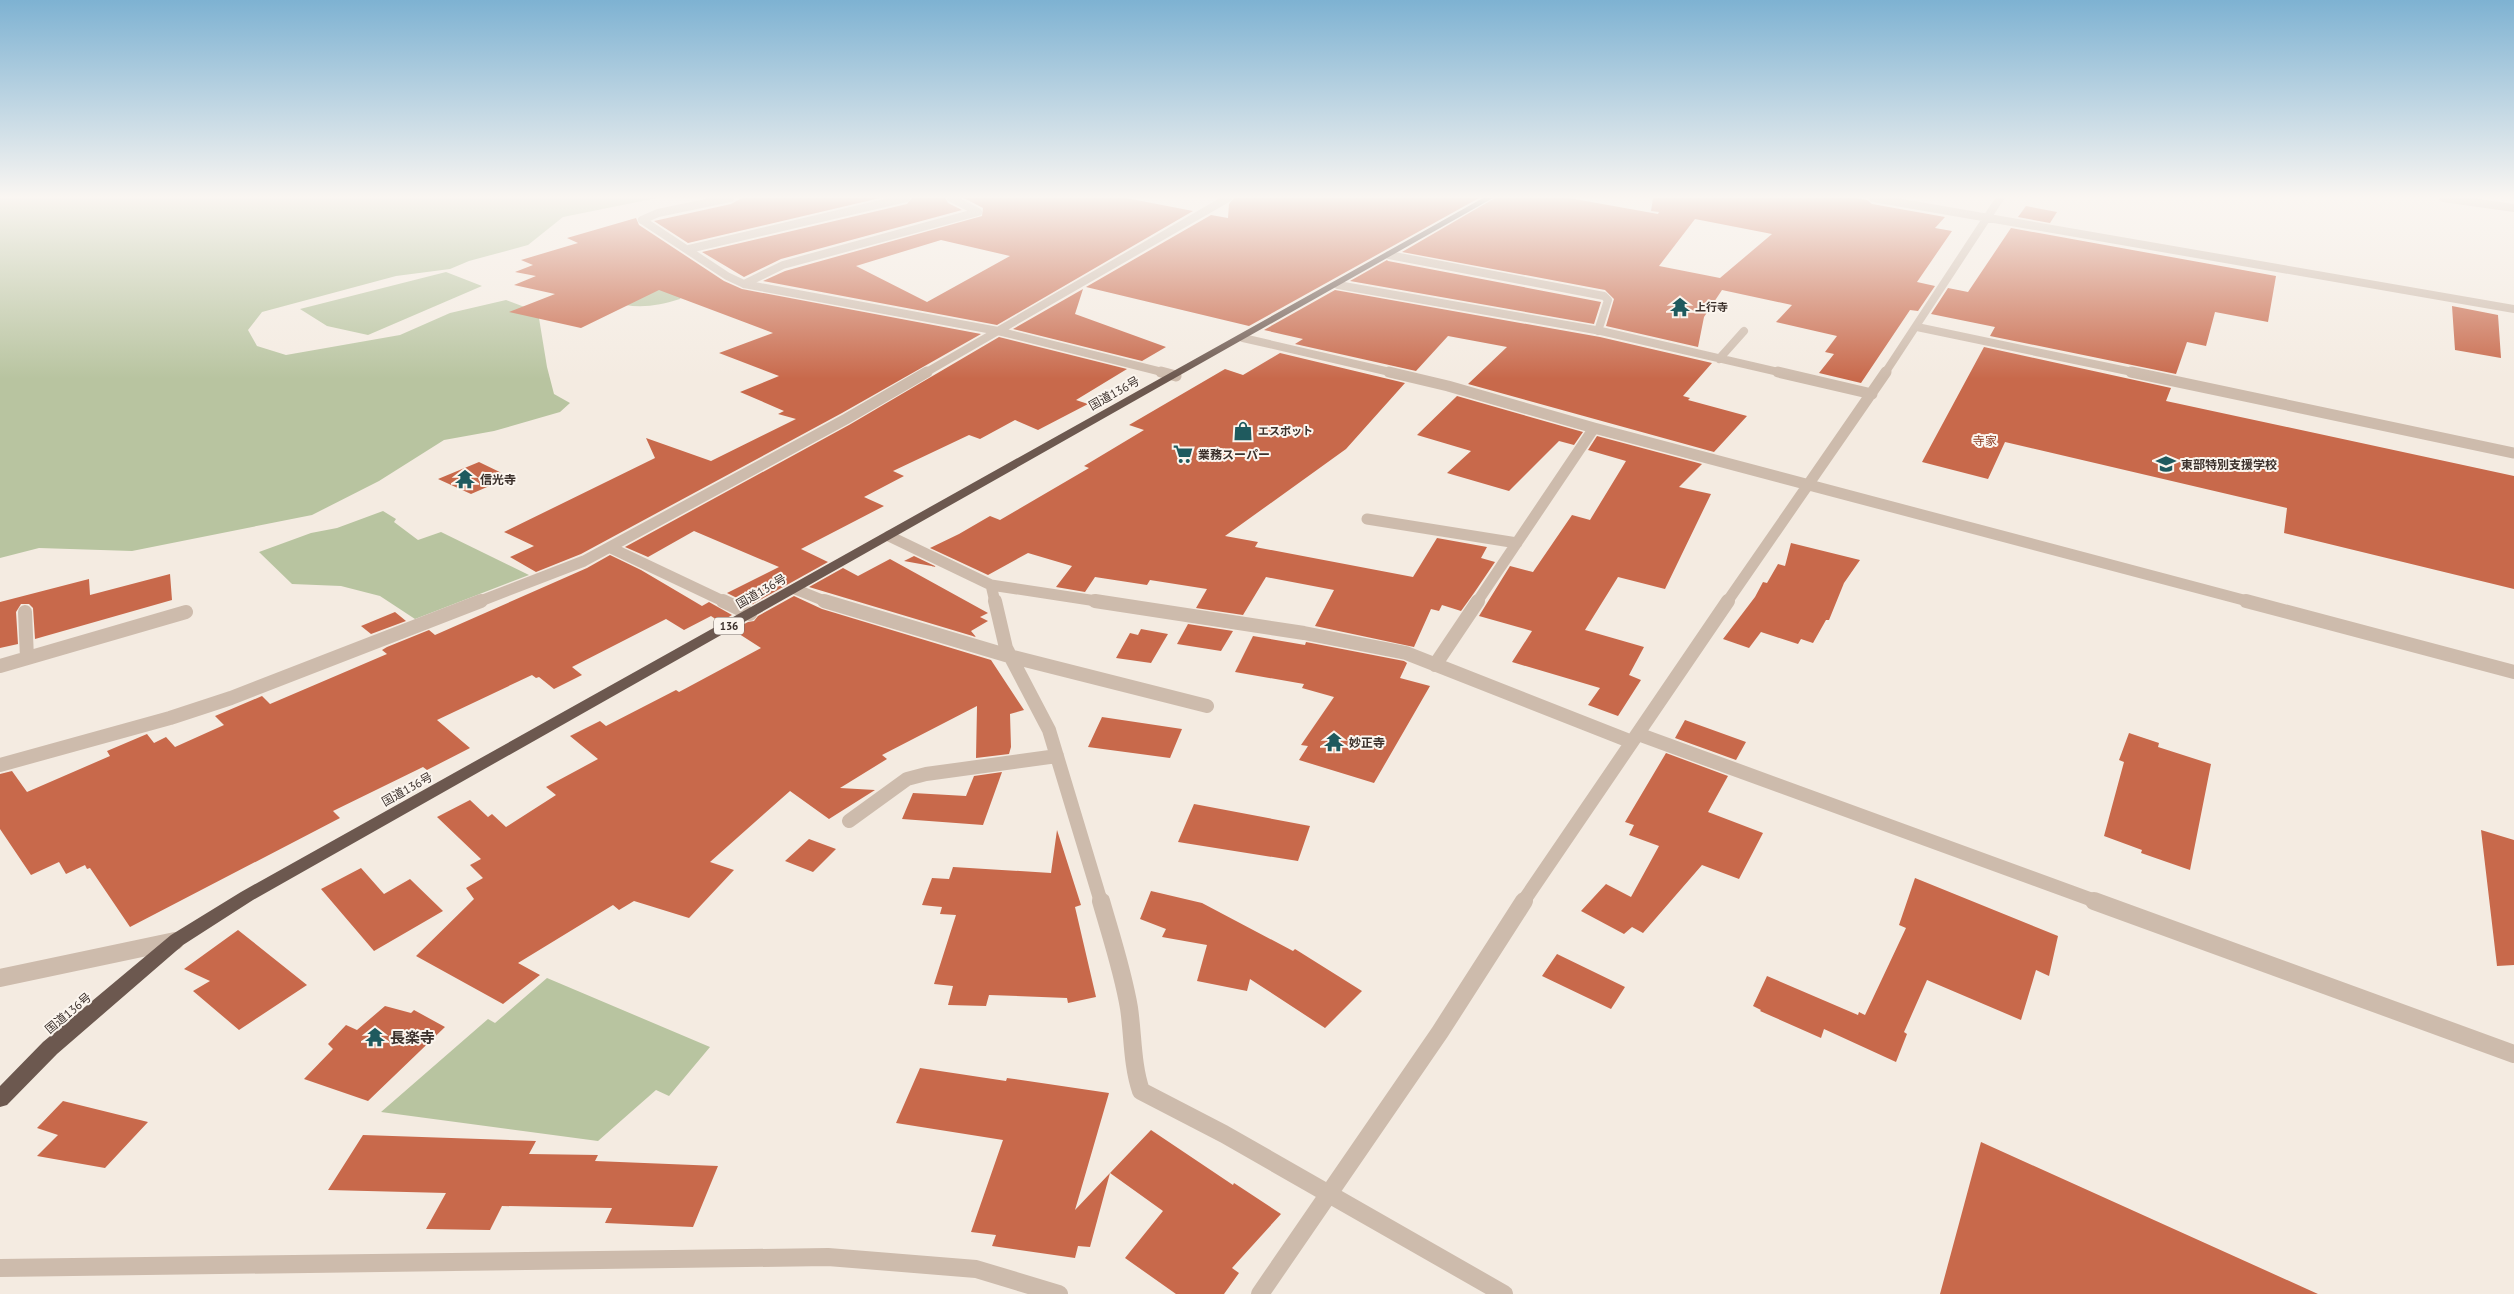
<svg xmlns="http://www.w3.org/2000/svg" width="2514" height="1294" viewBox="0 0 2514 1294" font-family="'PT Sans','Noto Sans JP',sans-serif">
  <rect width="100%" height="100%" fill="#f4ebe1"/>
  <path fill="#b8c4a0" d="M0 198H657L563 217 528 245 469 261 450 269 396 276 262 312 248 330 257 346 286 355 400 335 450 313 506 300 538 312 547 367 554 394 570 403 560 412 494 431 444 440 379 481 312 515 132 551 39 548 0 558Z
    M446 272 482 286 368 335 327 326 300 309Z
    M640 286 684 292 680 299C661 305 644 308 625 305Z
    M383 511 396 519 394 522 418 540 441 532 529 575 415 619 380 596 341 586 292 584 259 552 311 533 337 528Z
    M547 978 710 1047 669 1096 656 1090 598 1141 381 1112 488 1019 495 1023Z"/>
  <path fill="#c8694b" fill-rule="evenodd" d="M742 198H880L688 243 654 221 731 204Z
    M912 198H945L948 203 962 210 781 259 744 277 702 252 907 204Z
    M964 198H1126L1193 211 997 325 763 281 785 271 982 216 983 208ZM941 240 1010 256 927 302 856 266Z
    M1234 198H1479L1249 326 1086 287 1211 215 1228 218 1229 204Z
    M1495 198H1569L1658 214 1659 212 1651 211 1653 198H1856L1867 200 1872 204 1945 217 1935 228 1952 231 1917 282 1935 286 1918 311 1910 310 1861 383 1819 373 1834 354 1825 352 1837 336 1776 322 1792 305 1722 290 1704 317 1698 347 1606 326 1614 299 1605 290 1402 252ZM1695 219 1772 234 1720 278 1659 266Z
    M2026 206 2057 212 2050 223 2018 217Z
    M636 218 639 225 724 281 742 289 981 334 842 413 581 554 536 572 510 557 534 546 504 532 655 458 646 438 711 461 796 419 778 414 784 411 740 392 779 376 719 353 773 333 659 290 581 328 509 312 555 294 514 285 536 276 515 272 533 265 521 260 578 243 567 238Z
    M2011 228 2276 276 2268 322 2215 312 2206 346 2187 342 2176 374 1990 336 1995 327 1931 314 1948 288 1968 292Z
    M1387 260 1388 261 1601 302 1594 324 1350 281Z
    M1083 289 1075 314 1166 347 1142 361 1013 329Z
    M1335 290 1600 337 1712 363 1683 396 1690 398 1688 400 1747 416 1714 452 1468 384 1507 347 1448 336 1416 371 1295 344 1303 339 1264 330Z
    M2452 306 2498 315 2501 358 2455 350Z
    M999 337 1127 369 1076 400 1088 404 1038 430 1015 420 980 439 969 435 893 471 904 476 864 497 884 506 801 549 828 562 751 605 727 593 779 567 694 531 648 557 625 547 849 425Z
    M1984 347 2171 388 2166 401 2514 476V589L2284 533 2287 508 2005 442 1988 479 1922 462Z
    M1280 353 1405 383 1346 449 1225 536 1258 542 1255 547 1413 577 1437 538 1487 547 1481 558 1495 562 1474 593 1461 611 1442 605 1439 611 1431 609 1414 647 1315 626 1334 590 1266 577 1243 615 1196 608 1207 589 1150 580 1147 585 1095 577 1085 592 1056 587 1072 566 1028 553 988 575 930 548 959 534 990 516 1000 520 1089 468 1084 466 1144 430 1129 425 1225 369 1243 375Z
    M1457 396 1583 432 1574 445 1559 441 1509 491 1447 473 1471 451 1417 435Z
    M1597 436 1702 464 1679 487 1711 494 1665 589 1618 577 1585 630 1644 647 1629 675 1641 680 1618 716 1588 705 1600 688 1512 662 1532 631 1479 616 1510 566 1533 572 1572 515 1590 520 1626 461 1588 450Z
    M479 462 510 477 471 494 438 479Z
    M1791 543 1860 560 1844 583 1829 620H1826L1813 643 1801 639 1798 644 1761 632 1749 648 1723 639 1755 597 1763 582 1767 583 1778 564 1785 566Z
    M610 555 641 570 702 606 709 602 732 615 720 622 711 616 684 630 666 619 572 667 582 675 554 689 539 677 536 678 532 675 437 720 470 748 427 770 423 767 333 811 340 818 130 927 90 868 87 869 85 865 66 874 59 862 31 875 0 829V774L12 771 27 792 110 756 107 751 147 734 154 743 166 737 175 747 224 725 215 716 262 696 270 704 387 654 382 650 387 647 429 630 435 635 587 568Z
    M914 556 937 567 904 561Z
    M890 559 988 613 980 617 988 621 971 631 976 637 809 587 843 568 858 576Z
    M170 574 172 600 35 639 33 608 29 604H21L16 612 18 644 0 648V602L89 579 90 595Z
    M794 596 822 609 991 660 1024 710 1010 714 1011 747 1009 754 976 758 977 706 882 755 887 759 840 788 875 790 829 819 790 791 710 862 734 870 689 918 634 901 619 910 613 905 518 963 540 975 503 1004 416 956 474 899 466 888 483 878 470 865 481 859 437 817 470 800 488 817 492 814 506 827 556 795 546 787 598 759 570 736 600 721 606 726 676 690 679 692 761 648 733 630 748 622 754 621 758 616Z
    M395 612 406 621 371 634 361 626Z
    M1188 624 1233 631 1221 651 1177 644Z
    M1141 629 1168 634 1151 663 1116 658 1130 633 1138 635Z
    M1253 636 1305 645 1306 642 1404 661 1407 663 1400 678 1430 686 1374 783 1299 760 1308 746 1301 745 1334 697 1302 688 1304 684 1235 672Z
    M1102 717 1182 729 1170 758 1088 747Z
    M1685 720 1746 742 1736 760 1675 738Z
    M2129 733 2159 743 2158 747 2211 764 2190 870 2141 853 2142 850 2104 836 2124 762 2119 760Z
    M1666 753 1728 776 1708 812 1763 833 1739 879 1702 865 1643 933 1632 927 1624 934 1581 911 1606 884 1631 897 1659 846 1629 835 1634 825 1625 822Z
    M1002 772 983 825 902 819 913 793 966 796 974 776Z
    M1194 804 1310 826 1298 861 1178 842Z
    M1057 830 1081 905 1075 907 1096 997 1068 1003 1067 998 989 995 986 1006 948 1005 953 986 934 984 956 915 940 914 942 907 922 905 932 878 949 879 953 867 1051 873Z
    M2481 830 2514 840V965L2497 966Z
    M809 839 836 849 813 872 785 861Z
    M361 868 384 894 410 879 443 911 374 951 321 889Z
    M1915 878 2058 936 2049 976 2036 970 2021 1020 1927 980 1904 1032 1907 1034 1896 1062 1824 1029 1821 1038 1760 1011 1761 1010 1753 1006 1767 976 1858 1015 1859 1012 1865 1015 1906 928 1899 925Z
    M1151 891 1202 903 1293 951 1295 949 1362 991 1325 1028 1250 979 1247 991 1197 981 1207 945 1162 937 1166 929 1140 919Z
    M238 930 307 985 239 1030 193 991 210 981 184 969Z
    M1557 954 1625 987 1611 1009 1542 976Z
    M385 1006 411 1013 414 1010 445 1027 368 1101 304 1079 333 1049 328 1044 346 1025 357 1030Z
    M920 1068 1006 1081 1007 1078 1109 1093 1075 1210 1110 1173 1090 1247 1078 1246 1075 1258 992 1246 996 1235 971 1232 1003 1140 896 1123Z
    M63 1101 148 1122 105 1168 37 1156 58 1135 37 1128Z
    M1151 1130 1233 1185 1234 1183 1281 1214 1232 1268 1239 1273 1224 1294H1176L1125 1258 1163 1211 1110 1173Z
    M363 1135 536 1141 529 1154 598 1155 595 1161 718 1166 693 1227 605 1223 612 1208 502 1206 490 1230 426 1229 446 1193 328 1190Z
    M1981 1142 2318 1294H1940Z"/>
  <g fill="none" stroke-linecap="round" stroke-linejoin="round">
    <path stroke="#cdbbac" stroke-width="8" d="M1873 198 2514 309
      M2443 198 2514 208
      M642 220 727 276 744 284 998 331 1166 373
      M642 220 658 213 730 198
      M689 249 906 198
      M1389 255 1604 296 1608 300 1598 331
      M744 284 783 265 978 212 951 198
      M1338 285 1601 331 1783 373
      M1917 327 2137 373
      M1243 338 1394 373
      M1719 359 1744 331
      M925 373 1228 198
      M1885 373 2000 198"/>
    <path stroke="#cdbbac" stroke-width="11" d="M1161 372 1176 376
      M1389 372 1448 386 1594 428 2251 602
      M1778 372 1872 394
      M2131 372 2514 453
      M1367 519 1517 543
      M889 536 991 585 995 602
      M611 548 725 602
      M991 585 1103 602
      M795 589 827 602
      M478 602 584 561 846 419 927 372
      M1477 602 1594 428
      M1727 602 1886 372"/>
    <path stroke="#cdbbac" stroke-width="14" d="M723 601 750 614
      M824 601 1009 656 1207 706
      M995 601 1006 648 1049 730 1101 902
      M1095 601 1304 633 1406 653 1632 742
      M2246 601 2514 672
      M25 612 27 658
      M1435 665 1478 601
      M0 666 186 612
      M1638 734 2098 902
      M0 765 170 718 231 698 481 601
      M849 821 907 779 926 774 1057 756
      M1523 902 1728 601"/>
    <path stroke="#cdbbac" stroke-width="18" d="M1101 901C1111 936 1123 972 1129 1008 1133 1035 1132 1065 1141 1091L1224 1134 1504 1294
      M2094 901 2514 1054
      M0 978 175 941
      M0 1268 828 1257 976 1269 1059 1294
      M1260 1294 1440 1032 1524 901"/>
    <path fill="#6c584f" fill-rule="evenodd" d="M1483 198H1493L253 900 183 945 57 1054 7 1105 0 1107V1086L43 1042 171 935 241 892Z"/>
  </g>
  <linearGradient id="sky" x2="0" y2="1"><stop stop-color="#7eb2d2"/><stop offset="0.52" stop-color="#faf6f2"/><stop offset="1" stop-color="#faf6f2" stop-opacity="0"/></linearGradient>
  <rect width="2514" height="379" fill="url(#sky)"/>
  <defs>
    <symbol id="temple-bare" viewBox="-9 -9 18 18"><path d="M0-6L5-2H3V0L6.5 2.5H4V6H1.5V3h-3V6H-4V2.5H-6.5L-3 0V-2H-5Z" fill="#1f5a5e" stroke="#fbf5ee" stroke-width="2.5" paint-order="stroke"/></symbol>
    <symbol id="shop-bare" viewBox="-9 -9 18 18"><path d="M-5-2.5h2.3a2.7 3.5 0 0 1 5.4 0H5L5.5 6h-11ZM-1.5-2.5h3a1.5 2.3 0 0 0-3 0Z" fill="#1f5a5e" stroke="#fbf5ee" stroke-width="2.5" paint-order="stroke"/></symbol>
    <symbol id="supermarket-bare" viewBox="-9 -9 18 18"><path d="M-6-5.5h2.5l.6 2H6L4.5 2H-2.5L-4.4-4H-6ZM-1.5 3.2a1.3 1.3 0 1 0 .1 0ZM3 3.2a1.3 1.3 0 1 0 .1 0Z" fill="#1f5a5e" stroke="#fbf5ee" stroke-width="2.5" paint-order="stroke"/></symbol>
    <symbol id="school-bare" viewBox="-9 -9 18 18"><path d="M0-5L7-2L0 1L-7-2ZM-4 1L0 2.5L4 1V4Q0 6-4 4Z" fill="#1f5a5e" stroke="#fbf5ee" stroke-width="2.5" paint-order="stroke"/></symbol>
  </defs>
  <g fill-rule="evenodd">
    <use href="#temple-bare" x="1666" y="293" width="28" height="28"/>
    <use href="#shop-bare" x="1229" y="417" width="28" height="28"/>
    <use href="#supermarket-bare" x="1169" y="440" width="28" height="28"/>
    <use href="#school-bare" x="2152" y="450" width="28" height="28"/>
    <use href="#temple-bare" x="451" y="465" width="28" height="28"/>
    <use href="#temple-bare" x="1320" y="728" width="28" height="28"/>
    <use href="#temple-bare" x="361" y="1023" width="28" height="28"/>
  </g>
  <g text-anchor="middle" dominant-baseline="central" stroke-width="4" stroke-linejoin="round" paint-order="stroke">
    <g font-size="11" font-weight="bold" fill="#3b302b" stroke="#fbf5ee" text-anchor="start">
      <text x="1695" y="307">上行寺</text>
      <text x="1258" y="431">エスポット</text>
    </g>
    <rect fill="#fbf5ee" stroke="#756b66" stroke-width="1" x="714" y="617.5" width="30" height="17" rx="4"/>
    <g font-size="11" font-weight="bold" fill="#3b302b">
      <text x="729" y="626">136</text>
    </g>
    <g font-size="12" fill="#3b302b" stroke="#fbf5ee">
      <text transform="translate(1114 393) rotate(-29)">国道136号</text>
      <text transform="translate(761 591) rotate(-30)">国道136号</text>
      <text transform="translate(407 789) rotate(-29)">国道136号</text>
      <text transform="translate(68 1013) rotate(-40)">国道136号</text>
    </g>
    <g font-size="12" fill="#8c3b22" stroke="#fbf5ee">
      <text x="1985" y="440">寺家</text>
    </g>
    <g font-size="12" font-weight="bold" fill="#3b302b" stroke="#fbf5ee" text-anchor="start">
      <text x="1198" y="454">業務スーパー</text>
      <text x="2181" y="464">東部特別支援学校</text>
      <text x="480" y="479">信光寺</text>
      <text x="1349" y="742">妙正寺</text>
    </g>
    <g font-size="15" font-weight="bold" fill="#3b302b" stroke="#fbf5ee" text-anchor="start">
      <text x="390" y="1037">長楽寺</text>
    </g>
  </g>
</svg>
